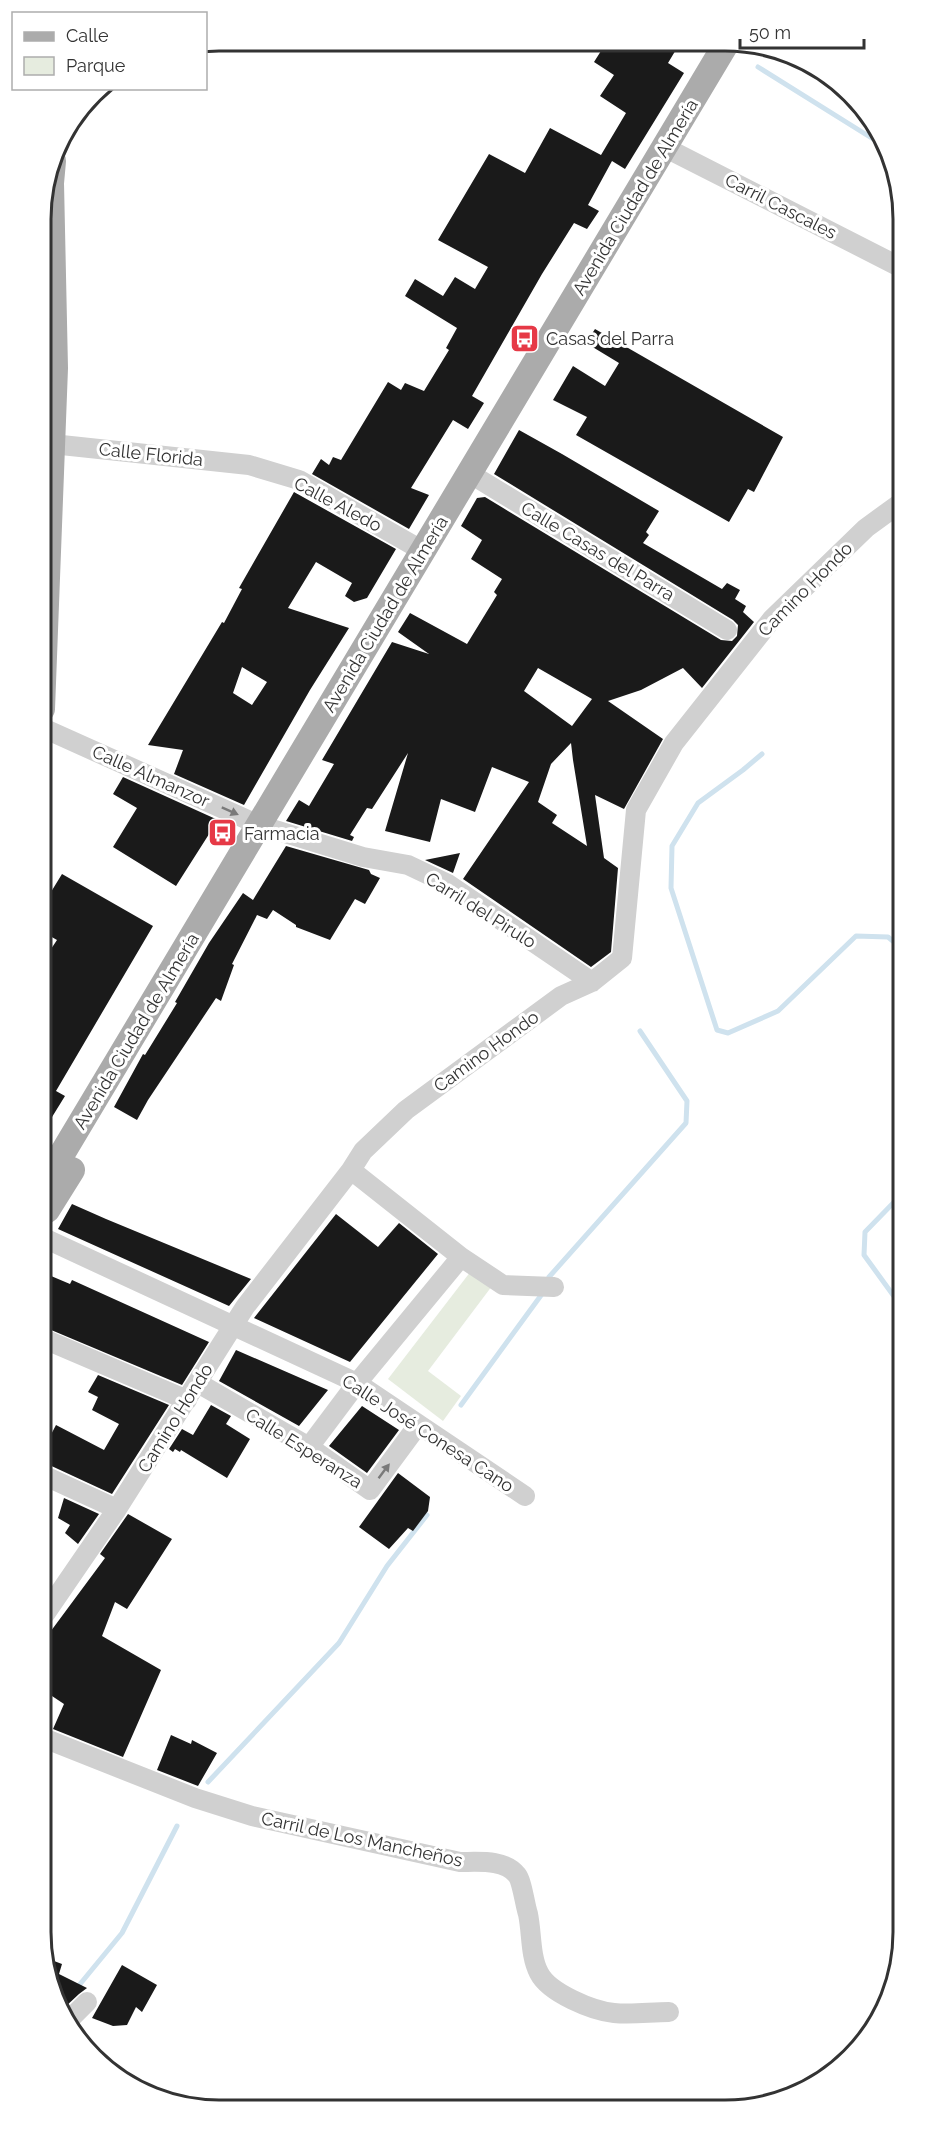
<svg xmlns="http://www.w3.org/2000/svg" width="944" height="2151" viewBox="0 0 944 2151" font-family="Raleway,sans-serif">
  <rect width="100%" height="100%" fill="#fff"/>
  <path fill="#e6ecdf" d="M471 1271 492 1286 428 1371 461 1396 443 1421 388 1379Z"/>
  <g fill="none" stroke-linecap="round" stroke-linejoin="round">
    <path stroke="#cfe2ee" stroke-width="5" d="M758 67 886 147
      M762 754 743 770 698 803 672 846 671 888 717 1030 728 1033 778 1011 856 936 888 937 900 947
      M901 1195 865 1232 864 1255 901 1306
      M549 1277 686 1123 687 1101 640 1031
      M461 1405 542 1294
      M208 1782 339 1643 387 1566 427 1515
      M76 1989 122 1933 177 1826"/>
  </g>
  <path fill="#1a1a1a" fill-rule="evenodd" d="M606 43H680L668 63 684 73 625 169 612 161 588 205 599 211 587 229 574 223 542 274 472 396 484 403 468 429 453 420 411 488 429 495 409 529 312 474 321 459 329 465 333 457 341 460 388 382 401 390 405 383 424 391 449 350 446 348 457 328 405 296 415 279 443 296 455 277 475 289 488 267 438 240 489 154 525 173 550 128 601 155 626 113 600 96 614 75 594 62Z
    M595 329 783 437 754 492 748 489 729 522 576 435 587 417 553 400 573 366 605 386 619 363 586 343Z
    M519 430 562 454 659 511 646 532 649 535 643 543 722 589 727 583 740 590 735 599 746 606 743 612 754 622 702 688 683 668 641 690 608 701 663 739 624 809 595 795 604 858 618 868 611 952 591 967 463 879 529 782 492 767 475 812 441 799 430 842 385 831 408 753 372 809 367 808 350 835 354 837 352 841 286 821 299 800 309 806 334 764 322 760 392 642 429 654 398 632 410 613 467 644 497 595 494 592 502 579 471 559 482 540 461 526 477 498 485 497 721 640 732 641 737 636 738 625 733 620 494 474ZM538 668 592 699 572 726 524 691ZM571 743 573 760 587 846 552 823 557 815 538 802 551 764Z
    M294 492 396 549 367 598 354 602 345 596 352 583 316 562 288 608 349 628 310 690 244 805 174 774 183 750 148 745 222 622 224 623 242 589 239 588ZM242 667 267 682 252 705 233 693Z
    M123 777 218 820 176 886 113 847 137 808 113 794Z
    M286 846 369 870 371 874 380 878 365 904 355 899 330 940 296 927V925L273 910 267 919 257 915 232 964 234 965 221 1001 216 998 148 1100 137 1120 114 1107 143 1054 145 1055 177 1003 175 1002 209 943 243 893 253 900Z
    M460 853 453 873 425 860Z
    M62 874 153 926 56 1091 65 1096 44 1130 43 961 57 940 43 932V905Z
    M72 1204 106 1219 251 1279 229 1306 58 1229Z
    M336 1214 378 1247 399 1223 438 1254 350 1362 254 1318Z
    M44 1273 70 1284 72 1280 209 1342 182 1385 44 1327Z
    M236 1350 328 1390 299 1426 219 1381Z
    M98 1375 169 1405 112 1494 45 1463V1446L56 1425 104 1450 119 1424 92 1410 98 1397 88 1392Z
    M211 1405 231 1416 226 1424 250 1439 227 1478 181 1450 180 1452 175 1449 173 1452 169 1449 182 1429 193 1435Z
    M362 1406 399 1430 367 1473 329 1446Z
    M398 1473 430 1497 428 1511 413 1531 408 1528 389 1549 359 1527Z
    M64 1498 99 1514 78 1544 65 1533 70 1525 58 1518Z
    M128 1514 172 1539 127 1609 115 1602 102 1636 161 1670 123 1757 53 1729 64 1704 46 1692 45 1639 105 1558 100 1554Z
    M171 1735 191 1744 192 1740 217 1753 198 1786 157 1770Z
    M46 1958 62 1964 59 1974 87 1988 79 1994 64 2008 47 1978Z
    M122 1965 157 1985 142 2012 136 2007 127 2025 113 2026 92 2018Z"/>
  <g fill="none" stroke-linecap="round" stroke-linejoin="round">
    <path stroke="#d0d0d0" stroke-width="20" d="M664 147 898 266
      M52 444 249 465 299 480 423 551
      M469 473 727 630
      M43 728 259 825 363 857 408 865 448 884 592 982
      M351 1170 461 1257 503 1285 554 1287
      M44 1238 357 1383 525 1496
      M44 1339 187 1400
      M198 1383 309 1447 370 1490 418 1425
      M309 1447 357 1383 461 1257
      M45 1476 117 1509
      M45 1614 117 1509 245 1307 351 1170 363 1151 406 1110 561 996 592 982 622 958 636 810 674 743 772 619 866 528 899 504
      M46 1739 195 1798 252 1816 460 1862C478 1862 505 1859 517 1875 522 1881 525 1905 528 1914 532 1933 530 1956 539 1973 549 1993 593 2011 614 2013 632 2015 651 2012 669 2012
      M70 2019 87 2002"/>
    <path stroke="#ababab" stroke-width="26" d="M42 709 55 368 51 183 53 161
      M44 1184 726 44
      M44 1212 47 1210 72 1170"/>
  </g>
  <defs><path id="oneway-solid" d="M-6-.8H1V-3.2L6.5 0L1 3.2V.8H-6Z" transform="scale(1.5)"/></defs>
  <g fill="#7a7a7a">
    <use href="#oneway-solid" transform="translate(230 811) rotate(24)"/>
    <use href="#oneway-solid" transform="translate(384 1471) rotate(-53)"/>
  </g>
  <defs>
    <symbol id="bus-square" viewBox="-11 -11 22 22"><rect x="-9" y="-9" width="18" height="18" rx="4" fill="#e63946" stroke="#fff"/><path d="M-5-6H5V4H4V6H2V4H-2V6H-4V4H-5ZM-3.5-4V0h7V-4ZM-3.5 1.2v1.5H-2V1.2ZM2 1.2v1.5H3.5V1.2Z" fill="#fff"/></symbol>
  </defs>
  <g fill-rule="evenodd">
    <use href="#bus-square" x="508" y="322" width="33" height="33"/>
    <use href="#bus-square" x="206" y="816" width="33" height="33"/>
  </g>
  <g text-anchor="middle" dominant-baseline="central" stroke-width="6" stroke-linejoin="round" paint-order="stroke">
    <g font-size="18" fill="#333" stroke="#fff">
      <text transform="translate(635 197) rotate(-59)">Avenida Ciudad de Almería</text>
      <text transform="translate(781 206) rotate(27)">Carril Cascales</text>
      <text transform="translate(151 454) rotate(6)">Calle Florida</text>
      <text transform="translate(338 504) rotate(28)">Calle Aledo</text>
      <text transform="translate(598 551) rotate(31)">Calle Casas del Parra</text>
      <text transform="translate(805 589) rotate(-45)">Camino Hondo</text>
      <text transform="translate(385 614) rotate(-59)">Avenida Ciudad de Almería</text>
      <text transform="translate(151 776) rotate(24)">Calle Almanzor</text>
      <text transform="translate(481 910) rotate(32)">Carril del Pirulo</text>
      <text transform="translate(136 1031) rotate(-59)">Avenida Ciudad de Almería</text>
      <text transform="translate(486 1051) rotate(-36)">Camino Hondo</text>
      <text transform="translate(175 1418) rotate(-58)">Camino Hondo</text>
      <text transform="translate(428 1433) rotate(33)">Calle José Conesa Cano</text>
      <text transform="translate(304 1448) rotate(32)">Calle Esperanza</text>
      <text transform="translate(362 1839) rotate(12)">Carril de Los Mancheños</text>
    </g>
    <g font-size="18" fill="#333" stroke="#fff" text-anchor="start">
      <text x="546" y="338">Casas del Parra</text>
      <text x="244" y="833">Farmacia</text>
    </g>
  </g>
  <path d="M0 0H944V2151H0ZM219 51H725A168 168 0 0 1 893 219V1932A168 168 0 0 1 725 2100H219A168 168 0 0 1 51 1932V219A168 168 0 0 1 219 51Z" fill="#fff" fill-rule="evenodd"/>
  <path fill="none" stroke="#333" stroke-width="3" d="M219 51H725A168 168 0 0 1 893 219V1932A168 168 0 0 1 725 2100H219A168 168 0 0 1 51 1932V219A168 168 0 0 1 219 51Z"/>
  <rect x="12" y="12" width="195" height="78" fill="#ffffff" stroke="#adadad" stroke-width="1.5"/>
  <rect x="24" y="32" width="30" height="9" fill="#ababab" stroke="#adadad" stroke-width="1.5"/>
  <text x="66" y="42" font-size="18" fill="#333333">Calle</text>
  <rect x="24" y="57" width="30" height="18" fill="#e6ecdf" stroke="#adadad" stroke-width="1.5"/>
  <text x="66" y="72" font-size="18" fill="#333333">Parque</text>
  <path d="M740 39v9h124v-9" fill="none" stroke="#333333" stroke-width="3"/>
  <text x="749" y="39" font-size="18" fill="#333333" stroke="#ffffff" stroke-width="4.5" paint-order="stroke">50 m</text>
</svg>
